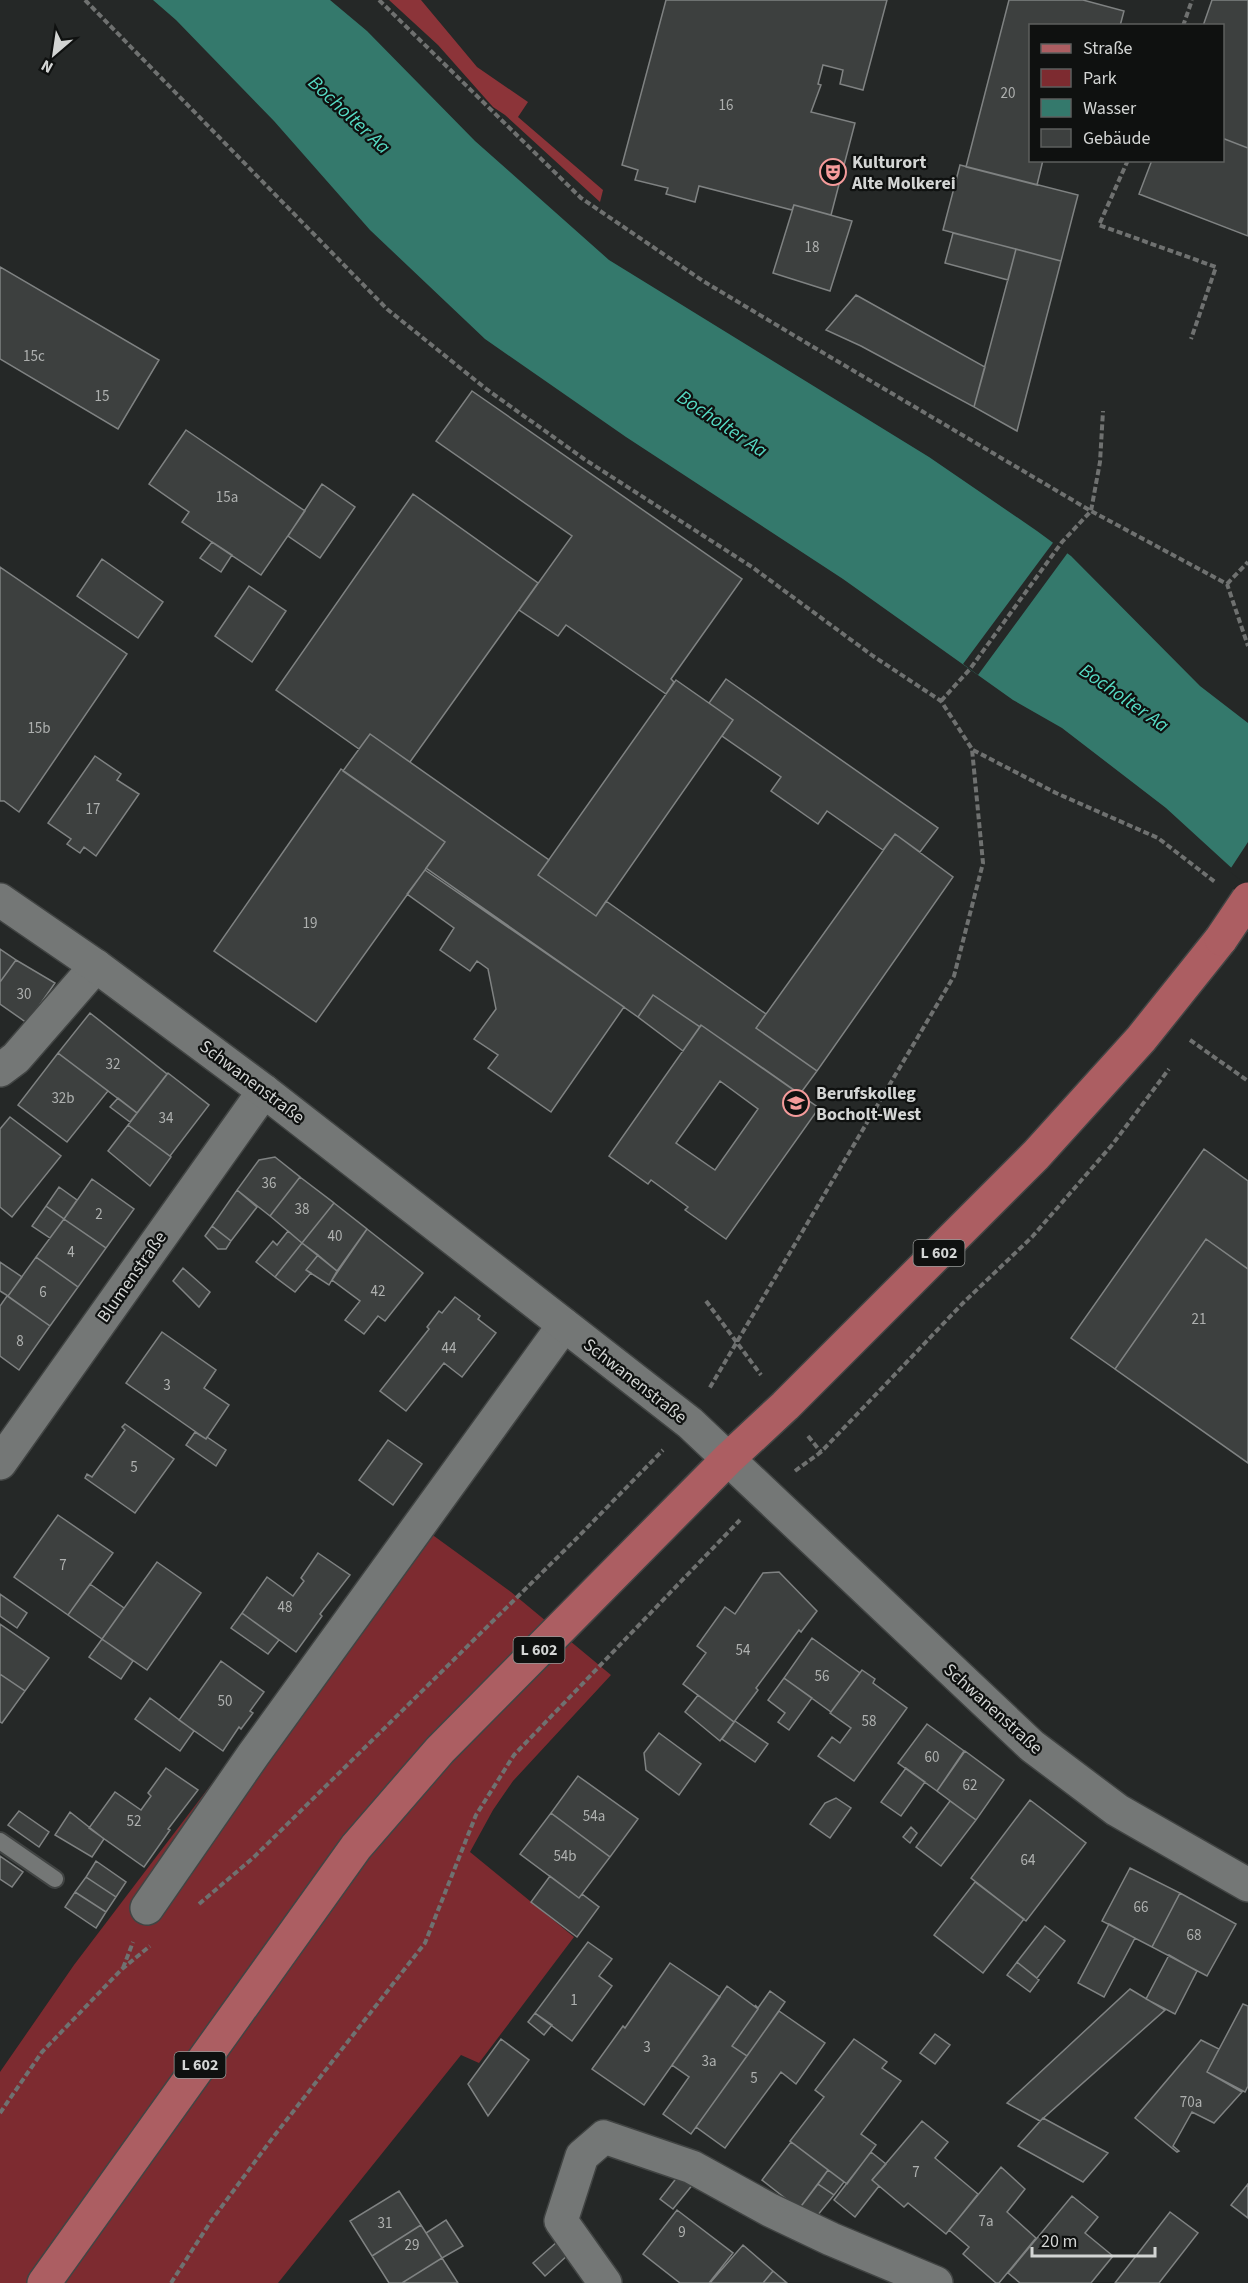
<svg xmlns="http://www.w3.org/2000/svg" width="1248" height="2283" viewBox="0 0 1248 2283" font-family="'Source Sans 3',sans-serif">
  <rect width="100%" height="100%" fill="#252827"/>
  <path fill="#7d2b30" d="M412 1520 511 1592 611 1675 513 1781 493 1810 470 1852 574 1937 479 2063 461 2055 278 2283H0V2072L74 1965Z"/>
  <path fill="#8c3439" d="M389 0H421L477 67 528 102 518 117 603 190 600 202 505 115 493 107 438 45Z"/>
  <path fill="#34796c" d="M153 0H330L367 31 475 141 609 260 929 457 1037 531 1071 556 1200 686 1248 723V883L1166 808 1062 728 1013 700 843 579 626 437 485 339 370 230 274 121 176 20Z"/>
  <path fill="#252827" d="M1055 540 1069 551 978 675 963 664Z
    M1248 842V886L1229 871Z"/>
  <path fill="#3d403f" stroke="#7f8282" stroke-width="1.5" fill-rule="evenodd" d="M666 0H887L863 90 840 84 843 70 823 65 818 84 821 85 811 112 855 123 831 215 794 205 792 210 699 186 695 202 666 194 668 188 635 180 638 170 622 165Z
    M1009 0H1083L1124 11 1120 26H1030V160H1043L1037 185 966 167Z
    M1212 0H1248V148L1222 138V26H1203Z
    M1222 138 1248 148V236L1139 194 1152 160H1222Z
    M960 165 1078 195 1061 261 943 230Z
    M794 205 852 221 830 291 773 273Z
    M953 233 1016 249 1008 280 945 263Z
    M1016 249 1061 261 1017 431 974 407Z
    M0 267 159 360 118 429 0 359Z
    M856 295 985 367 974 407 861 346 826 330Z
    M472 391 742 579 671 679 674 682 666 694 566 625 558 636 519 610 572 536 436 441Z
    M186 430 305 511 261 575 182 522 189 512 149 484Z
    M322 484 355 507 320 558 288 536Z
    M413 494 538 583 410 762 370 734 359 749 276 690Z
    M212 542 232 555 221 572 200 558Z
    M102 559 163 602 138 638 77 596Z
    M0 567 127 654 19 812 4 801H0Z
    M249 586 286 611 252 662 215 636Z
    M726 679 938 828 920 852 895 834 883 850 827 811 818 824 771 791 781 777 722 736 733 720 709 703Z
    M676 680 733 720 596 916 538 875Z
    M370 734 549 860 538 875 596 916 606 901 766 1014 756 1028 817 1071 800 1094 701 1025 700 1027 653 995 638 1017 426 868 445 842 343 771Z
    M95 756 121 774 117 780 139 794 96 856 84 847 80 853 67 844 71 839 48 823Z
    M341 769 445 842 316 1022 214 951Z
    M895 834 953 877 817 1071 756 1028Z
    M425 870 624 1007 551 1112 488 1068 498 1055 474 1039 496 1009 488 969 477 961 470 971 440 950 454 928 407 894Z
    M0 949 16 960 0 982Z
    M16 960 55 983 27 1023 0 1004V982Z
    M653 995 700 1027 683 1051 638 1017Z
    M90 1013 167 1074 137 1113 58 1053Z
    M701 1025 819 1108 726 1239 685 1210 688 1207 651 1180 648 1184 609 1156ZM720 1081 758 1109 715 1170 676 1143Z
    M58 1053 108 1091 67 1142 18 1105Z
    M168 1073 209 1105 170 1156 128 1125Z
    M118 1098 137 1113 130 1122 110 1107Z
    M10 1117 61 1156 12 1217 0 1207V1129Z
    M128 1125 171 1157 150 1186 108 1151Z
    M1204 1149 1248 1181V1269L1206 1239 1115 1369 1071 1338Z
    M275 1157 300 1177 270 1216 237 1190 259 1160Z
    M300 1177 334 1203 302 1243 270 1216Z
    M92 1179 134 1209 106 1248 64 1219Z
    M59 1187 77 1200 64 1219 46 1206Z
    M237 1190 257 1207 231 1241 212 1226Z
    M334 1203 367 1229 337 1271 302 1243Z
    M46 1206 64 1219 50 1238 32 1226Z
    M64 1219 106 1248 78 1287 36 1257Z
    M212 1226 231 1241 226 1249H218L205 1236Z
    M367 1229 423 1273 385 1321 378 1316 364 1334 345 1320 360 1301 332 1280Z
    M288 1231 302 1243 275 1277 256 1262 273 1241 277 1245Z
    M1206 1239 1248 1269V1463L1115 1369Z
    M302 1243 318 1255 306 1270 311 1273 295 1292 275 1277Z
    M318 1255 337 1271 329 1285 306 1270Z
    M36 1257 78 1287 50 1326 8 1296Z
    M0 1262 22 1277 8 1296 0 1291Z
    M183 1268 210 1292 199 1307 173 1281Z
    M7 1296 50 1326 19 1370 0 1356V1306Z
    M455 1297 480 1316 478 1319 496 1333 462 1377 444 1363 406 1411 380 1391 429 1329 427 1327 439 1311 442 1313Z
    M162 1332 216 1370 204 1388 229 1405 206 1439 126 1383Z
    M125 1424 174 1459 135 1513 85 1478 87 1474 92 1477 125 1430 122 1427Z
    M195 1432 206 1439 207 1437 226 1450 216 1466 186 1445Z
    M388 1440 422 1464 393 1505 359 1480Z
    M58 1515 113 1553 68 1615 14 1577Z
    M318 1553 350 1575 320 1614 322 1616 296 1652 242 1613 267 1577 293 1596 304 1581 301 1578Z
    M157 1562 201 1593 147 1670 102 1639Z
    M779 1572 817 1611 801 1632 799 1630 756 1688 758 1690 734 1722 683 1684 706 1653 697 1646 725 1607 735 1614 763 1573Z
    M90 1584 124 1608 102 1639 68 1615Z
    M0 1594 27 1613 17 1628 0 1616Z
    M242 1613 279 1640 268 1654 231 1628Z
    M0 1624 49 1658 25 1691 0 1674Z
    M812 1638 860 1673 831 1712 784 1678Z
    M102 1639 133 1661 121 1679 89 1657Z
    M221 1661 264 1692 250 1711 253 1713 241 1729 239 1727 223 1751 179 1720Z
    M862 1670 875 1679 873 1683 907 1708 854 1781 818 1756 832 1737 840 1743 851 1728 830 1713Z
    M0 1674 25 1691 2 1723 0 1722Z
    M784 1678 812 1698 789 1730 778 1722 785 1713 768 1700Z
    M698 1695 734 1722 720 1741 685 1712Z
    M150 1698 194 1731 180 1751 135 1719Z
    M735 1721 768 1744 755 1762 722 1739Z
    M927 1724 964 1751 937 1791 898 1763Z
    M659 1733 701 1764 679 1795 646 1770 644 1753Z
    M965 1751 1004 1780 976 1820 937 1791Z
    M166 1768 198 1790 168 1829 170 1830 144 1867 89 1828 115 1792 141 1810 151 1796 148 1793Z
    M906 1768 925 1782 901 1816 881 1802Z
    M578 1776 638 1819 610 1857 551 1813Z
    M836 1798 851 1808 830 1838 810 1824 825 1803Z
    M1030 1800 1086 1843 1026 1921 971 1878Z
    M950 1801 976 1820 941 1866 916 1847Z
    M19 1811 49 1832 39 1847 8 1825Z
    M70 1812 104 1839 92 1857 55 1835Z
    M551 1813 610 1857 579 1898 520 1854Z
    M911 1827 917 1833 910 1843 903 1837Z
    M0 1856 23 1872 12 1887 0 1879Z
    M96 1861 126 1882 116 1897 86 1877Z
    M1130 1868 1180 1893 1152 1947 1102 1921Z
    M550 1876 579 1898 582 1894 599 1907 577 1937 531 1902Z
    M86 1877 116 1897 106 1912 75 1892Z
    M975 1882 1024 1919 983 1973 934 1935Z
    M75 1892 106 1912 96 1928 65 1907Z
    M1180 1893 1236 1924 1207 1976 1152 1947Z
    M1109 1924 1135 1938 1104 1997 1078 1983Z
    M1045 1926 1065 1941 1037 1978 1017 1962Z
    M588 1942 612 1959 599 1976 612 1986 572 2041 535 2013Z
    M1169 1955 1197 1971 1175 2014 1146 1999Z
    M1017 1962 1039 1980 1030 1992 1007 1975Z
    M670 1963 720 1997 644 2105 592 2069 623 2026 625 2028Z
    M727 1986 758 2009 732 2046 747 2056 691 2134 663 2114 689 2077 672 2065Z
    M1130 1989 1165 2010 1040 2121 1007 2103Z
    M770 1991 785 2002 747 2056 732 2046 758 2009 755 2005 758 2008Z
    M1243 2004 1248 2006V2086L1245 2092 1207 2072Z
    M779 2011 825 2043 796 2084 781 2072 725 2148 696 2127Z
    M535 2013 552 2025 544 2035 528 2022Z
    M935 2034 950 2045 935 2064 920 2053Z
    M501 2039 529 2060 488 2116 468 2084Z
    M854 2039 887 2062 882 2068 901 2081 861 2134 876 2145 847 2184 790 2141 824 2097 815 2090Z
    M1201 2040 1219 2049 1207 2072 1242 2092 1214 2123 1192 2112 1173 2146 1179 2151 1177 2152 1135 2118Z
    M1043 2118 1108 2153 1083 2182 1018 2146Z
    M922 2121 948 2142 935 2158 978 2194 946 2234 908 2203 904 2207 872 2180Z
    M791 2142 828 2170 799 2209 762 2180Z
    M871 2152 886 2164 872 2180 879 2186 855 2217 834 2200Z
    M1001 2167 1025 2189 1007 2212 1036 2238 999 2283H996L963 2254 969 2247 949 2230Z
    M828 2170 844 2182 834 2195 818 2184Z
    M682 2171 698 2178 673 2209 660 2199Z
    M818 2184 834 2195 813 2221 799 2209Z
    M1248 2184V2218L1231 2205Z
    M399 2191 421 2225 372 2256 350 2221Z
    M1072 2196 1098 2217 1085 2233 1113 2256 1091 2283H1020L1008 2273Z
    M677 2210 733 2253 709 2283H680L643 2254Z
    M1170 2212 1198 2233 1159 2283H1115Z
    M446 2220 463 2246 442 2258 426 2233Z
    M421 2225 442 2258 402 2283H389L372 2256Z
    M558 2241 569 2254 545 2276 533 2263Z
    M743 2245 773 2271 763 2283H710Z
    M442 2258 458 2283H402Z
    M773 2271 787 2283H763Z"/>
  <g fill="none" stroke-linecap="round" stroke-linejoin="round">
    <defs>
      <path id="lane" d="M0 1841 55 1879"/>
      <path id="street" d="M0 1070 16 1058 96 966
        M0 1463 264 1091
        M147 1908 253 1755 564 1325
        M605 2283 561 2221 582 2156 604 2137 692 2167 770 2210 831 2239 936 2283"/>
      <path id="secondary" d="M0 900 96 966 264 1091 690 1423 1032 1746 1117 1810 1248 1885"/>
      <path id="primary" d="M44 2283 356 1847 440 1750 728 1459 785 1406 1036 1155 1141 1039 1221 939"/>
    </defs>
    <use href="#lane" stroke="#414443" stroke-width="20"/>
    <use href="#street" stroke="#414443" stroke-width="36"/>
    <use href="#secondary" stroke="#414443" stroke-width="36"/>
    <use href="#primary" stroke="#414443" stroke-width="36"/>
    <path stroke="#6f7170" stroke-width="4" stroke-dasharray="6 3" stroke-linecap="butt" d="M85 0 387 309 485 388 584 459 752 567 873 656 941 701 972 749 983 863 954 976 709 1389
      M379 0 581 198 703 281 815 348 1091 511 1227 584 1248 646
      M1183 26 1192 0
      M1128 160 1099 225 1216 267 1191 339
      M1227 584 1248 562
      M941 701 970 669 1062 542 1091 511 1100 462 1103 411
      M973 750 1056 793 1158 838 1215 882
      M1190 1040 1248 1081
      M706 1301 761 1375
      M808 1436 821 1452
      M795 1471 821 1452 964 1302 1032 1237 1112 1145 1169 1069
      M199 1904 253 1858 575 1540 663 1450
      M123 1968 133 1942
      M0 2113 42 2052 122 1969 150 1946
      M171 2283 211 2221 274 2136 425 1943 476 1815 514 1755 740 1520"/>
    <use href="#lane" stroke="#747776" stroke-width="16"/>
    <use href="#street" stroke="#747776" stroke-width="33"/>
    <use href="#secondary" stroke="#747776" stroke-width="33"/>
    <use href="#primary" stroke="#ac5e62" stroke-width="33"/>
    <defs>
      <path id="primary-bridge" d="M1221 939 1248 899"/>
    </defs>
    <use href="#primary-bridge" stroke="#414443" stroke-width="36" stroke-linecap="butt"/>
    <use href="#primary-bridge" stroke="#ac5e62" stroke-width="33"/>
  </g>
  <defs>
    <symbol id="theatre-ring" viewBox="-11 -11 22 22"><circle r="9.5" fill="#0f1110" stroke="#f59b9b" stroke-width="1.5"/><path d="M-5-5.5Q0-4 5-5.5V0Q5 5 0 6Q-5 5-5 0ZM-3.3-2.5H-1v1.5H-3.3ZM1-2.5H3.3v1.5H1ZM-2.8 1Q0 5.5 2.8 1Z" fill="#f59b9b"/></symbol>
    <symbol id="school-ring" viewBox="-11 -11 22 22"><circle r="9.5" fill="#0f1110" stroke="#f59b9b" stroke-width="1.5"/><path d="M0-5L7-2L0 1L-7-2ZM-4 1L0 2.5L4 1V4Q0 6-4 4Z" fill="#f59b9b"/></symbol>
  </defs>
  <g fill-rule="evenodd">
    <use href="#theatre-ring" x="818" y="157" width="30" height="30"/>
    <use href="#school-ring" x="781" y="1088" width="30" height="30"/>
  </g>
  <g text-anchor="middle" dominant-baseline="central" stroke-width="4.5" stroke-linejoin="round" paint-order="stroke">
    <g font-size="15" fill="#aeb0af">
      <text x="1008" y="93">20</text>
      <text x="726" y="105">16</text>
      <text x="812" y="247">18</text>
      <text x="34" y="356">15c</text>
      <text x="102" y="396">15</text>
      <text x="227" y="497">15a</text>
      <text x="39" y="728">15b</text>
      <text x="93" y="809">17</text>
      <text x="310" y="923">19</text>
      <text x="24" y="994">30</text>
      <text x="113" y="1064">32</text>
      <text x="63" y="1098">32b</text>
      <text x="166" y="1118">34</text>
      <text x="269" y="1183">36</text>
      <text x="302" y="1209">38</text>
      <text x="99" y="1214">2</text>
      <text x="335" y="1236">40</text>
      <text x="71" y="1252">4</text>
      <text x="378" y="1291">42</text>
      <text x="43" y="1292">6</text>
      <text x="1199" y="1319">21</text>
      <text x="20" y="1341">8</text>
      <text x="449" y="1348">44</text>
      <text x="167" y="1385">3</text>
      <text x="134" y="1467">5</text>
      <text x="63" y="1565">7</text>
      <text x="285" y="1607">48</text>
      <text x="743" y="1650">54</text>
      <text x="822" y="1676">56</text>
      <text x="225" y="1701">50</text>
      <text x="869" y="1721">58</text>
      <text x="932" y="1757">60</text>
      <text x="970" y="1785">62</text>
      <text x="594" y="1816">54a</text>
      <text x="134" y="1821">52</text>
      <text x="565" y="1856">54b</text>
      <text x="1028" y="1860">64</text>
      <text x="1141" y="1907">66</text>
      <text x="1194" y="1935">68</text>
      <text x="574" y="2000">1</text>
      <text x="647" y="2047">3</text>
      <text x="709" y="2061">3a</text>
      <text x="754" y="2078">5</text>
      <text x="1191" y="2102">70a</text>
      <text x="916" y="2172">7</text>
      <text x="986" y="2221">7a</text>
      <text x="385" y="2223">31</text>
      <text x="682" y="2232">9</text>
      <text x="412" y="2245">29</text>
    </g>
    <g fill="#0f1110" stroke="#989a99" stroke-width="1.5">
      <rect x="913.5" y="1240" width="51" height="26" rx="4.5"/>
      <rect x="513.5" y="1637" width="51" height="26" rx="4.5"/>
      <rect x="174.5" y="2052" width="51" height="26" rx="4.5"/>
    </g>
    <g font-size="16" font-weight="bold" fill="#d3d5d4">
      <text x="939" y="1253">L 602</text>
      <text x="539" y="1650">L 602</text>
      <text x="200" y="2065">L 602</text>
    </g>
    <g font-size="18" font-weight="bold" fill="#d3d5d4" stroke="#0f1110" text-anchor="start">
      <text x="852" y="162">Kulturort<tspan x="852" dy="21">Alte Molkerei</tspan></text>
      <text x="816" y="1093">Berufskolleg<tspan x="816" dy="21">Bocholt-West</tspan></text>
    </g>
    <g font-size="18" fill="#d3d5d4" stroke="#0f1110">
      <text transform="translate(252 1082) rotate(37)">Schwanenstraße</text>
      <text transform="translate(132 1277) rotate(-55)">Blumenstraße</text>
      <text transform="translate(635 1381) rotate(38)">Schwanenstraße</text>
      <text transform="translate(993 1709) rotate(42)">Schwanenstraße</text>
    </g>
    <g font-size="20" font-style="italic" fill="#55dac3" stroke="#0f1110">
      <text transform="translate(349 115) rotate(43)">Bocholter Aa</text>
      <text transform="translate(722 424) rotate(34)">Bocholter Aa</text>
      <text transform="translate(1124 698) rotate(35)">Bocholter Aa</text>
    </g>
  </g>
  <rect x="1029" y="24" width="195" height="138" fill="#0f1110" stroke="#5d5f5e" stroke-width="1.5"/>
  <rect x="1041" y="44" width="30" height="9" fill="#ac5e62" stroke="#5d5f5e" stroke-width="1.5"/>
  <text x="1083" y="54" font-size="18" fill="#d3d5d4">Straße</text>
  <rect x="1041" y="69" width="30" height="18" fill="#7d2b30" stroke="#5d5f5e" stroke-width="1.5"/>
  <text x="1083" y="84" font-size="18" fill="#d3d5d4">Park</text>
  <rect x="1041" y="99" width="30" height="18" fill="#34796c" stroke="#5d5f5e" stroke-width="1.5"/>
  <text x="1083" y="114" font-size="18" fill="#d3d5d4">Wasser</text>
  <rect x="1041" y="129" width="30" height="18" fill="#3d403f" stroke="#5d5f5e" stroke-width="1.5"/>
  <text x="1083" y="144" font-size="18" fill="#d3d5d4">Gebäude</text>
  <g transform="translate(54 54) rotate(209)" stroke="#0f1110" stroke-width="4.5" paint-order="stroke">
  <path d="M0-4.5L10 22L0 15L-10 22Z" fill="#d3d5d4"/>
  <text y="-9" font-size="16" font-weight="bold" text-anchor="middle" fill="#d3d5d4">N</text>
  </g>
  <path d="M1032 2247v9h123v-9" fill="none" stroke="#d3d5d4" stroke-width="3"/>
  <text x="1041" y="2247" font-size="18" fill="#d3d5d4" stroke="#0f1110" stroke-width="4.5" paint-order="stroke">20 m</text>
</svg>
